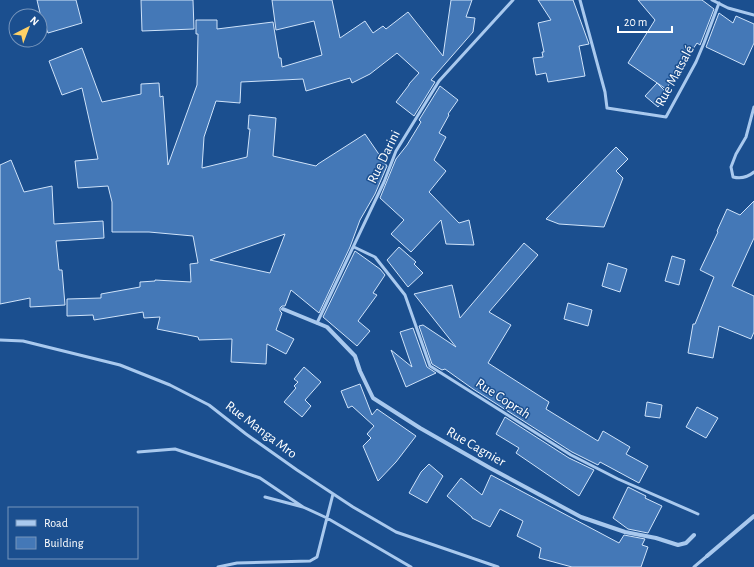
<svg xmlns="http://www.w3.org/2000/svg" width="754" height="567" viewBox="0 0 754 567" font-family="'Alegreya Sans',sans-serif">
  <rect width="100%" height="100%" fill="#1b4f8f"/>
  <path fill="#4478b7" stroke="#cfe3fa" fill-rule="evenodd" d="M37 0H76L82 23 48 33 40 13Z
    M141 0H193L194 29 142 31Z
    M272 0H332L340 38 365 21 373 33 383 26 386 29 408 12 443 56 451 0H472L466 17 475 18 473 32 431 80 435 82 414 116 396 102 409 85V84L419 73 397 53 370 74 352 83 350 78 306 91 303 79 241 82 240 103 216 101 204 137 202 168 247 157 250 129H248L249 115 276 118 273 156 316 166 318 164 365 134 387 166 375 194 360 220 350 247 319 313 291 290 285 306H282L280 308V311L282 313 276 330 294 339 286 354 267 344 266 364 231 362 232 339 199 340 198 337 157 329 160 317 144 318 143 312 94 320 93 315 67 316V299L101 298V294L140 287V282L155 281V280L191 282 190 264 198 263 193 236 149 232H112V202L108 186 78 188 75 161 98 159 82 88 62 95 49 61 82 48 102 102 141 94V84L159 83 160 97 163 96 168 165 197 85 198 34H196V20H217V29L273 22 279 58H281L282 67 322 55 314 21 276 30ZM285 234 270 273 210 260Z
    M538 0H573L589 44 579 46 585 76 548 82 546 73 536 75 533 58 543 57 542 52H544L538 23 551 20Z
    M638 0H702L714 9 700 45 697 43 666 89 628 63 655 20Z
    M719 13 733 23 736 16 754 24V43L744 65 706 47Z
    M657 83 669 95 658 107 645 96Z
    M440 86 458 100 448 114 449 115 439 133 446 137 434 160 446 171 429 192 459 223 469 220 474 245 446 244 441 220 411 252 391 234 404 220 380 198 396 159 407 145 421 122 419 120Z
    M616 147 628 159 616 171 623 178 604 227 559 224 546 219Z
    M11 160 24 192 52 186 54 224 103 221 104 238 56 241 59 270H62L65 305 30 307V298L0 304V165Z
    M754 201V238L732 286 754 296V332L751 339 719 326 713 358 688 353 693 324H695L714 277 700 270 718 232 717 231 727 209 740 215Z
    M524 243 538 255 489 312 511 325 488 363 549 402 546 409 598 441 603 431 630 447 626 454 648 466 639 483 600 462 598 465 572 452 473 389 445 369 442 370 432 364 419 326 423 325 456 347 414 294 452 285 460 318Z
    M399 247 416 262 414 264 423 273 408 287 387 260Z
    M355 251 380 269 385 275 373 293 377 295 358 321 370 331 357 346 323 317Z
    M672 256 685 260 679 285 665 281Z
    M608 263 627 269 620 292 602 286Z
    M568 303 592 310 588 326 564 319Z
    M413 328 427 367 436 373 406 387 391 350 412 367 400 332Z
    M304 367 321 382 305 400 311 406 302 417 284 402 296 388 294 386 298 382 294 379Z
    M360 384 372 415 377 409 416 436 396 462 378 481 363 446 371 438 367 434 374 426 352 406 348 408 341 391Z
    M647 402 662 405 660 418 645 416Z
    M697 407 718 418 706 438 686 427Z
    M505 417 569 458 594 470 579 496 516 453 519 448 496 434Z
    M429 464 443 476 427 503 409 493 421 472Z
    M491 475 619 543 624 535 645 539 642 545 648 547 641 567H572L539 558 541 548 517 536 523 521 500 509 490 527 472 518V517L447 496 461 478 482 495Z
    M628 487 646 496 645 498 662 506 648 533 628 529 613 518Z"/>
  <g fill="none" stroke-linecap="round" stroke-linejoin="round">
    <path stroke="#a9c9ee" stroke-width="3" d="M580 0 605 92 607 108 666 117 696 62 704 43 719 3
      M712 0 728 8 754 15
      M754 107 746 137 736 154 731 167 733 177C741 179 747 178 754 172
      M354 247 375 257 405 295 430 366 571 455 618 479 698 514
      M317 323 384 182 396 151 439 81 513 0
      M0 340 23 341 120 365 170 385 209 405 246 434 297 470 353 507 396 532 498 567
      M138 452 175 449 226 466 260 478 303 507
      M265 497 303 507 327 518 411 567
      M218 567 237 563 310 561 317 557 333 494
      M694 567 707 556"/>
    <path stroke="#a9c9ee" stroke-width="4" d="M283 309 327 327 355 356 360 371 373 398 420 428 490 468 581 517 625 532 656 538 678 545 686 543 694 535
      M707 556 754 516"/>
  </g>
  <g text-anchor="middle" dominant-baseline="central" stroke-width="3" stroke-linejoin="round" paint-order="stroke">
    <g font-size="14" fill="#fff" stroke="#1b4f8f">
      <text transform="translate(675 76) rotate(-62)">Rue Matsalé</text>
      <text transform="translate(384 157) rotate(-64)">Rue Darini</text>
      <text transform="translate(503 399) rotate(33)">Rue Coprah</text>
      <text transform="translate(261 430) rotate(37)">Rue Manga Mro</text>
      <text transform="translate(476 447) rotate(30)">Rue Cagnier</text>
    </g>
  </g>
  <rect x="8" y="507" width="130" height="52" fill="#1b4f8f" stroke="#7695bc"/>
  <rect x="16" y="520" width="20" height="6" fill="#a9c9ee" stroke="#7695bc"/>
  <text x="44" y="527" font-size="12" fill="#ffffff">Road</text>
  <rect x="16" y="537" width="20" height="12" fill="#4478b7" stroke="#7695bc"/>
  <text x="44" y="547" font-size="12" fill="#ffffff">Building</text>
  <g transform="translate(28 28) rotate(42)"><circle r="19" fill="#1b4f8f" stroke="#7695bc"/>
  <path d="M0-3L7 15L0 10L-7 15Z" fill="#ffd166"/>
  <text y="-6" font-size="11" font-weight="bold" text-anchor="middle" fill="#ffffff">N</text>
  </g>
  <path d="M618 26v6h54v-6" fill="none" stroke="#ffffff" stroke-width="2"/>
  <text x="624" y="26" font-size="12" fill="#ffffff" stroke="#1b4f8f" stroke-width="3" paint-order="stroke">20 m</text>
</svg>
